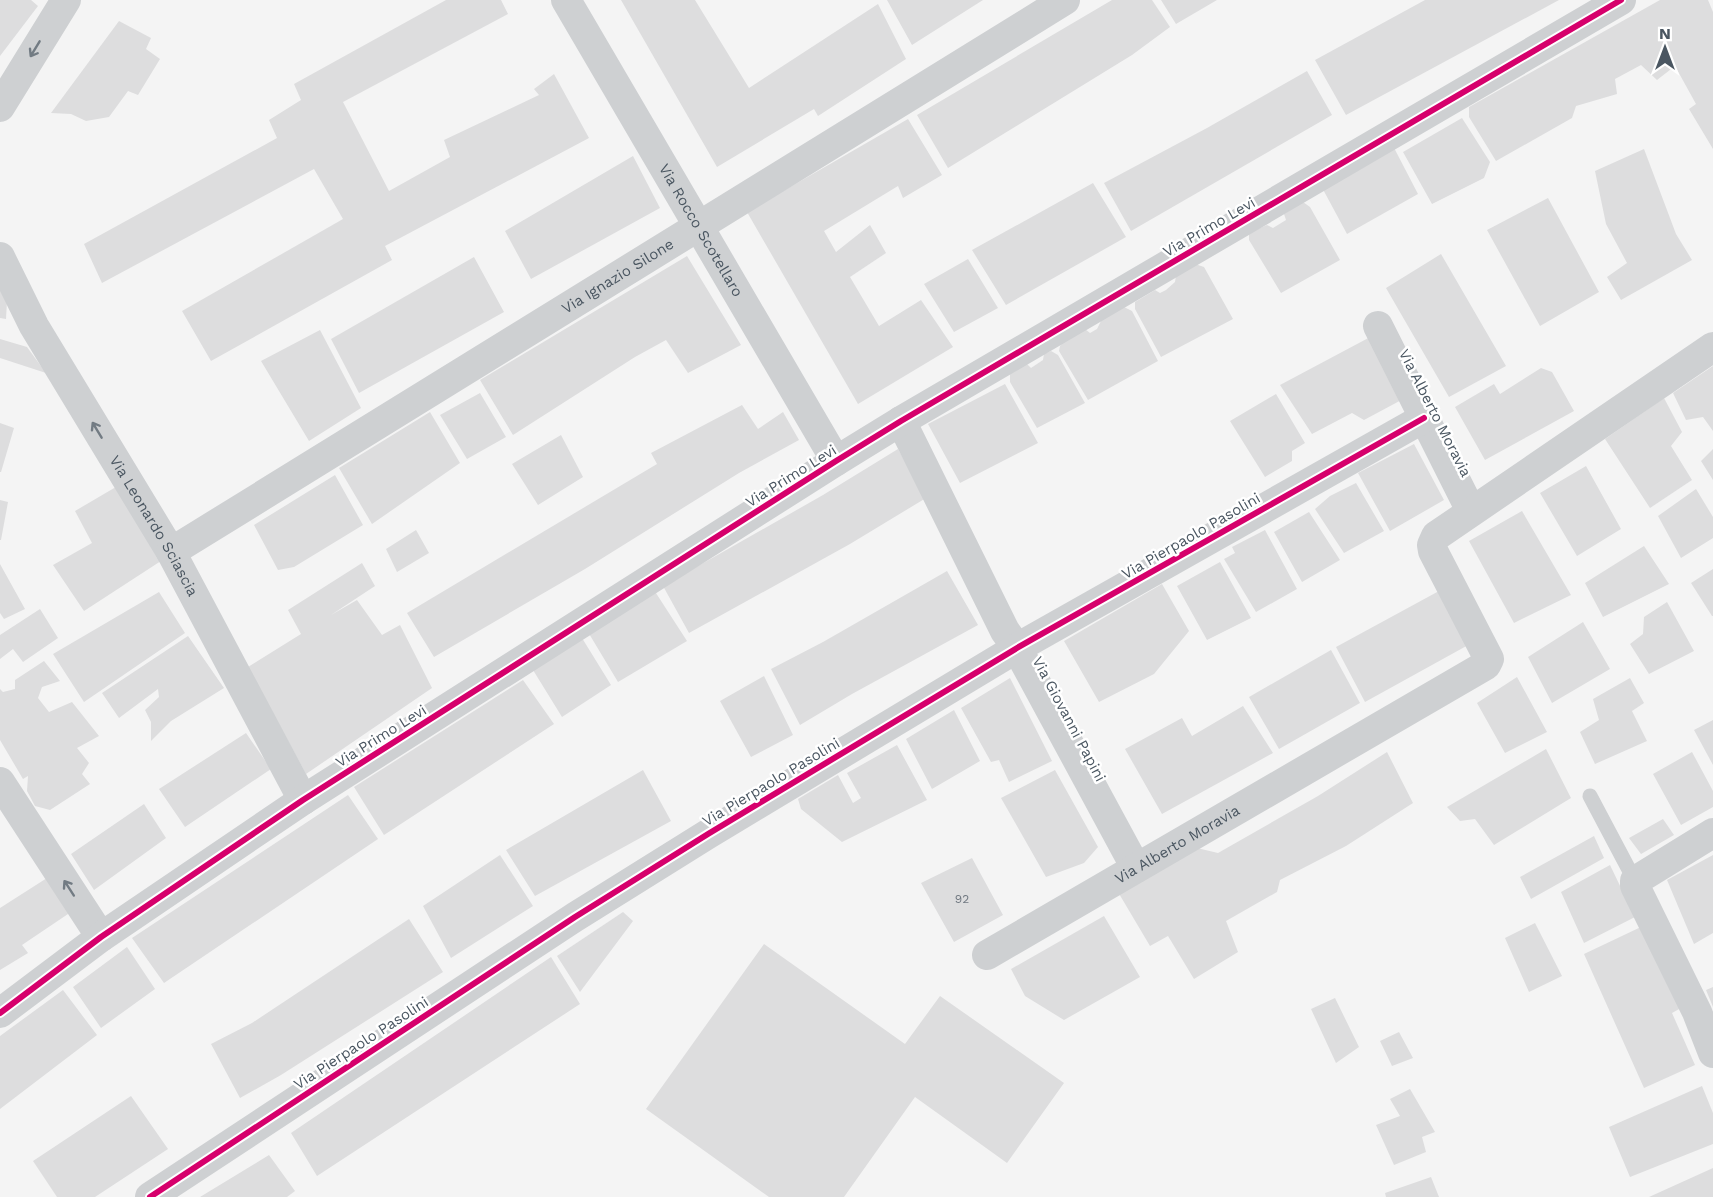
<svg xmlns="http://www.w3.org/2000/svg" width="1713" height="1197" viewBox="0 0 1713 1197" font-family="'Work Sans',sans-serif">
  <rect width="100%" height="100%" fill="#f4f4f4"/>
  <path fill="#ddddde" d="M0 0H31L38 6 0 56Z
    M446 0H501L508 14 343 102 389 191 450 157 444 140 539 95 534 89 554 74 589 138 385 246 392 260 211 361 182 311 343 219 314 169 102 283 84 244 277 138 269 120 301 100 294 84Z
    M621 0H695L749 88 878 4 906 59 818 116 814 109 717 167Z
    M887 0H983L912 45Z
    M1112 0H1152L1170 27 1132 55 948 168 917 115Z
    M1161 0H1217L1176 24Z
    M1425 0H1559L1346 115 1315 60Z
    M1660 0H1708L1713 12V149L1689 109 1696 104 1675 66 1657 80 1641 65 1615 79 1617 94 1576 106 1572 118 1496 161 1469 117V107Z
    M119 21 151 38 146 49 160 59 138 95 128 91 109 117 86 121 71 114 51 113Z
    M1307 71 1332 115 1131 231 1104 183 1207 128Z
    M1462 118 1490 162 1484 178 1432 204 1403 152Z
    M908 119 942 175 903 198 898 186 824 231 836 252 870 225 886 253 850 277 879 326 921 300 953 347 858 404 747 212Z
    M1391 142 1418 194 1347 234 1319 182Z
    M1644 149 1676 234 1692 260 1621 300 1607 277 1627 263 1606 224 1595 171Z
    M633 156 660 208 531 279 505 231Z
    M1093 183 1126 237 1006 305 972 250Z
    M1548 198 1599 292 1540 326 1487 230Z
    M1303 202 1310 207 1340 260 1281 293 1249 240V233L1267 225 1273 228 1286 220 1284 214Z
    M1441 254 1506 366 1449 397 1386 288Z
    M687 256 741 345 688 373 666 340 635 357 513 435 480 380Z
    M474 257 504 312 359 393 331 339Z
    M968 259 998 308 954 332 924 284Z
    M1195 264 1204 267 1233 319 1161 357 1135 309V302L1155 290 1160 293 1166 290 1175 282 1176 276Z
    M0 288 7 301 6 319 0 318Z
    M1122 306 1132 311 1158 361 1088 400 1059 351 1060 346 1063 342 1085 329 1090 333 1097 329 1103 317Z
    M320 330 361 408 309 441 261 361Z
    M1374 335 1407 397 1364 420 1352 413 1312 434 1280 385Z
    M0 339 27 347 46 373 0 358Z
    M1051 351 1058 355 1085 403 1037 428 1010 382V373L1027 364 1031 368 1043 360 1044 354Z
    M1713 366V431L1703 417 1686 420 1673 393Z
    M1541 368 1552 372 1574 411 1485 460 1455 407 1494 384 1500 394Z
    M1005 384 1038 443 960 483 928 424Z
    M480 393 506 437 467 459 440 415Z
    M1276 394 1305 443 1292 451V461L1265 477 1230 421Z
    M1664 398 1682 432 1671 446 1692 480 1650 508 1605 439Z
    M742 405 758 429 783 412 799 440 739 473 585 569 434 657 407 613 657 464 651 453Z
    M430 412 460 463 372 524 339 468Z
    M0 423 14 428 1 472H0Z
    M561 435 583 477 538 505 512 464Z
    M1414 444 1444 500 1390 531 1358 473Z
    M898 449 926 498 850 544 689 633 663 586 823 495Z
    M1713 449V480L1701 461Z
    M1586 466 1621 529 1577 556 1540 493Z
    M335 475 363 525 294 567 278 570 254 525Z
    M1356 483 1384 531 1344 553 1315 509 1330 496Z
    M121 484 164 559 84 611 53 565 92 543 75 511Z
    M1696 489 1713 517V538L1681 558 1658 516Z
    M0 500 8 502 1 540H0Z
    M1522 511 1571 595 1514 623 1469 541Z
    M1309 512 1340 560 1302 582 1274 532Z
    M416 530 429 553 397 572 386 549Z
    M1265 530 1297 589 1256 612 1224 559 1235 553 1232 547Z
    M1644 546 1669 584 1603 617 1585 583Z
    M1220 562 1251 618 1207 640 1177 586Z
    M362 563 375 586 331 615 357 600 382 635 400 625 432 688 306 774 248 667 301 634 288 610Z
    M0 564 25 609 4 619 0 613Z
    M1713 569V616H1712L1691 583Z
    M947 571 978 625 852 694 800 725 771 669 823 642Z
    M1162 584 1189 631 1154 674 1099 702 1064 641Z
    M654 590 687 641 618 682 588 632Z
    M1439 591 1470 644 1365 702 1336 647Z
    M159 592 185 633 84 702 53 654Z
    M1667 602 1694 651 1649 674 1630 644 1643 634 1644 617Z
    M40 609 58 638 23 662 13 649 0 659V635Z
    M1583 622 1610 669 1552 703 1528 657Z
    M188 636 224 688 171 721 151 741V722L145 710 159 697 158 689 119 718 102 693Z
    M582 638 611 685 562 717 533 670Z
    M1331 650 1360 703 1279 749 1249 697Z
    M44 661 60 681 42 687 38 698 49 712 72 702 99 736 77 748 89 763 82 774 90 784 50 810 35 806 27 791 28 776 23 779 0 740V689L3 692 15 689V680Z
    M764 676 793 735 751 757 720 701Z
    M1517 677 1547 732 1505 753 1477 703Z
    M1010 678 1052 761 1009 782 999 760 991 762 961 708Z
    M1630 678 1644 703 1632 711 1647 741 1595 764 1580 732 1599 720 1593 699Z
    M523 680 554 724 384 835 354 787Z
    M1243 706 1273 753 1162 814 1125 749 1182 718 1192 736Z
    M954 710 980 761 932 789 906 739Z
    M1713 720V765L1694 730Z
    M246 733 271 769 185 827 159 789Z
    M897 745 927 800 842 842 801 809 798 799 838 775 853 803 861 798 847 773Z
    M1546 749 1571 798 1494 845 1475 819 1460 821 1447 807Z
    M1387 752 1413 803 1346 846 1280 880 1277 892 1226 921 1238 952 1194 979 1168 936 1150 946 1118 892 1197 848 1218 853 1318 796Z
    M1692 752 1713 791V807L1681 825 1653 774Z
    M643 770 671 821 535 896 506 850Z
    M1055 770 1098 847 1084 863 1046 877 1001 798Z
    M348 795 378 839 164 983 132 938Z
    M144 804 166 838 94 890 71 854Z
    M1663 819 1674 835 1641 854 1629 838Z
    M1594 836 1604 858 1531 899 1520 877Z
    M500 855 533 906 451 958 423 906Z
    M1713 855V933L1694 944 1667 880Z
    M972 858 1003 915 954 942 921 883Z
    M1610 865 1635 917 1584 943 1561 892Z
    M47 878 71 912 22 945 28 953 0 970V908Z
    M623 912 633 921 580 992 557 956Z
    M1104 916 1140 977 1064 1020 1025 996 1011 969Z
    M409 919 443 972 281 1075 240 1098 211 1044 252 1023Z
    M1535 923 1562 976 1529 992 1505 938Z
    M1643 926 1681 1008 1672 1013 1695 1065 1644 1088 1584 954Z
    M764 944 905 1044 940 996 1064 1083 1007 1163 915 1097 844 1197H769L646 1109Z
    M127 947 155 989 101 1028 73 987Z
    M551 957 580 1004 317 1176 291 1133Z
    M1713 987V1007L1706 990Z
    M63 990 97 1035 0 1109V1036Z
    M1335 998 1359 1047 1336 1063 1311 1009Z
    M1399 1032 1413 1058 1392 1066 1380 1041Z
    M1702 1086 1713 1113V1144L1630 1177 1609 1127Z
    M1410 1089 1435 1132 1422 1137 1426 1152 1394 1165 1376 1125 1400 1116 1390 1099Z
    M131 1096 168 1149 95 1197H57L33 1161Z
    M269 1155 295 1191 287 1197H200Z
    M1713 1168V1197H1649Z
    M1431 1177 1439 1197H1386L1385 1193Z"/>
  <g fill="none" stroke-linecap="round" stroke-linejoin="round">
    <path stroke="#ced0d2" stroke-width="15" d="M1590 796 1635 881"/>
    <g stroke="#ced0d2" stroke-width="30">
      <path id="s1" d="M566 0 836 461"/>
      <path d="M0 107 66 0"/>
      <path id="s2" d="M0 257 34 326 171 552 303 800"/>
      <path d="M1378 326 1471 511"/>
      <path d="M901 421 1005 631 1017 648 1136 868"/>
      <path id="s3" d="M171 552 1065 0"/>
      <path d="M0 782 101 937"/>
      <path d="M1713 833 1635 881V886L1697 1012 1713 1053"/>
      <path id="s4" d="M987 955 1486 665 1489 659 1433 551 1432 545 1436 536 1713 347"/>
      <path d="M0 1013 101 937 303 800 836 461 901 421 1621 0"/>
      <path d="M150 1197 575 917 708 834 1017 648 1424 418"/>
    </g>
    <defs>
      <path id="cycleway" d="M0 1013 101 937 303 800 836 461 901 421 1621 0
        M150 1197 575 917 708 834 1017 648 1424 418"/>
    </defs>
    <use href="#cycleway" stroke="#fff" stroke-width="10"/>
    <use href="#cycleway" stroke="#d6006c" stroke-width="6"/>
  </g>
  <defs><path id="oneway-shaft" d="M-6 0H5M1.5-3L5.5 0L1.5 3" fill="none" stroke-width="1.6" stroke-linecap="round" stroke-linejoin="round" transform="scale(1.5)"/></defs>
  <g stroke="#727b83">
    <use href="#oneway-shaft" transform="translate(35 49) rotate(121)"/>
    <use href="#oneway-shaft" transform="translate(97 430) rotate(-121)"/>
    <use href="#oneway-shaft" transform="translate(69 888) rotate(-123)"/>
  </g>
  <g text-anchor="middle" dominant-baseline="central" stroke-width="5" stroke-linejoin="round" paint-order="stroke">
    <g font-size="12" fill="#707881">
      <text x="962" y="899">92</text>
    </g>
    <g font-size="15" fill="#4a5661" stroke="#fff">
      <text transform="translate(1209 227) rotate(-30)">Via Primo Levi</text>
      <text stroke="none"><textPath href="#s1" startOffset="267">Via Rocco Scotellaro</textPath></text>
      <text stroke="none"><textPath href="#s3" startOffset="525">Via Ignazio Silone</textPath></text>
      <text transform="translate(1435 413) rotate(63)">Via Alberto Moravia</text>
      <text transform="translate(791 476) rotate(-32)">Via Primo Levi</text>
      <text stroke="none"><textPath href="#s2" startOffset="310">Via Leonardo Sciascia</textPath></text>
      <text transform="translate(1191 536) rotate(-30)">Via Pierpaolo Pasolini</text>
      <text transform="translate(1069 719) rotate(62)">Via Giovanni Papini</text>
      <text transform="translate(381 736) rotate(-32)">Via Primo Levi</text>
      <text transform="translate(771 782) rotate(-31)">Via Pierpaolo Pasolini</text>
      <text stroke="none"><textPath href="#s4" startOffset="220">Via Alberto Moravia</textPath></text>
      <text transform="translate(361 1043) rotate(-33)">Via Pierpaolo Pasolini</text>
    </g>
  </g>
  <g transform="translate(1665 48)" stroke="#ffffff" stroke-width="4.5" paint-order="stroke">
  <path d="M0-4.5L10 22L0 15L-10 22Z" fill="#4a5661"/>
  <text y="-9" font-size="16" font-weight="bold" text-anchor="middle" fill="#4a5661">N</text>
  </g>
</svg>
